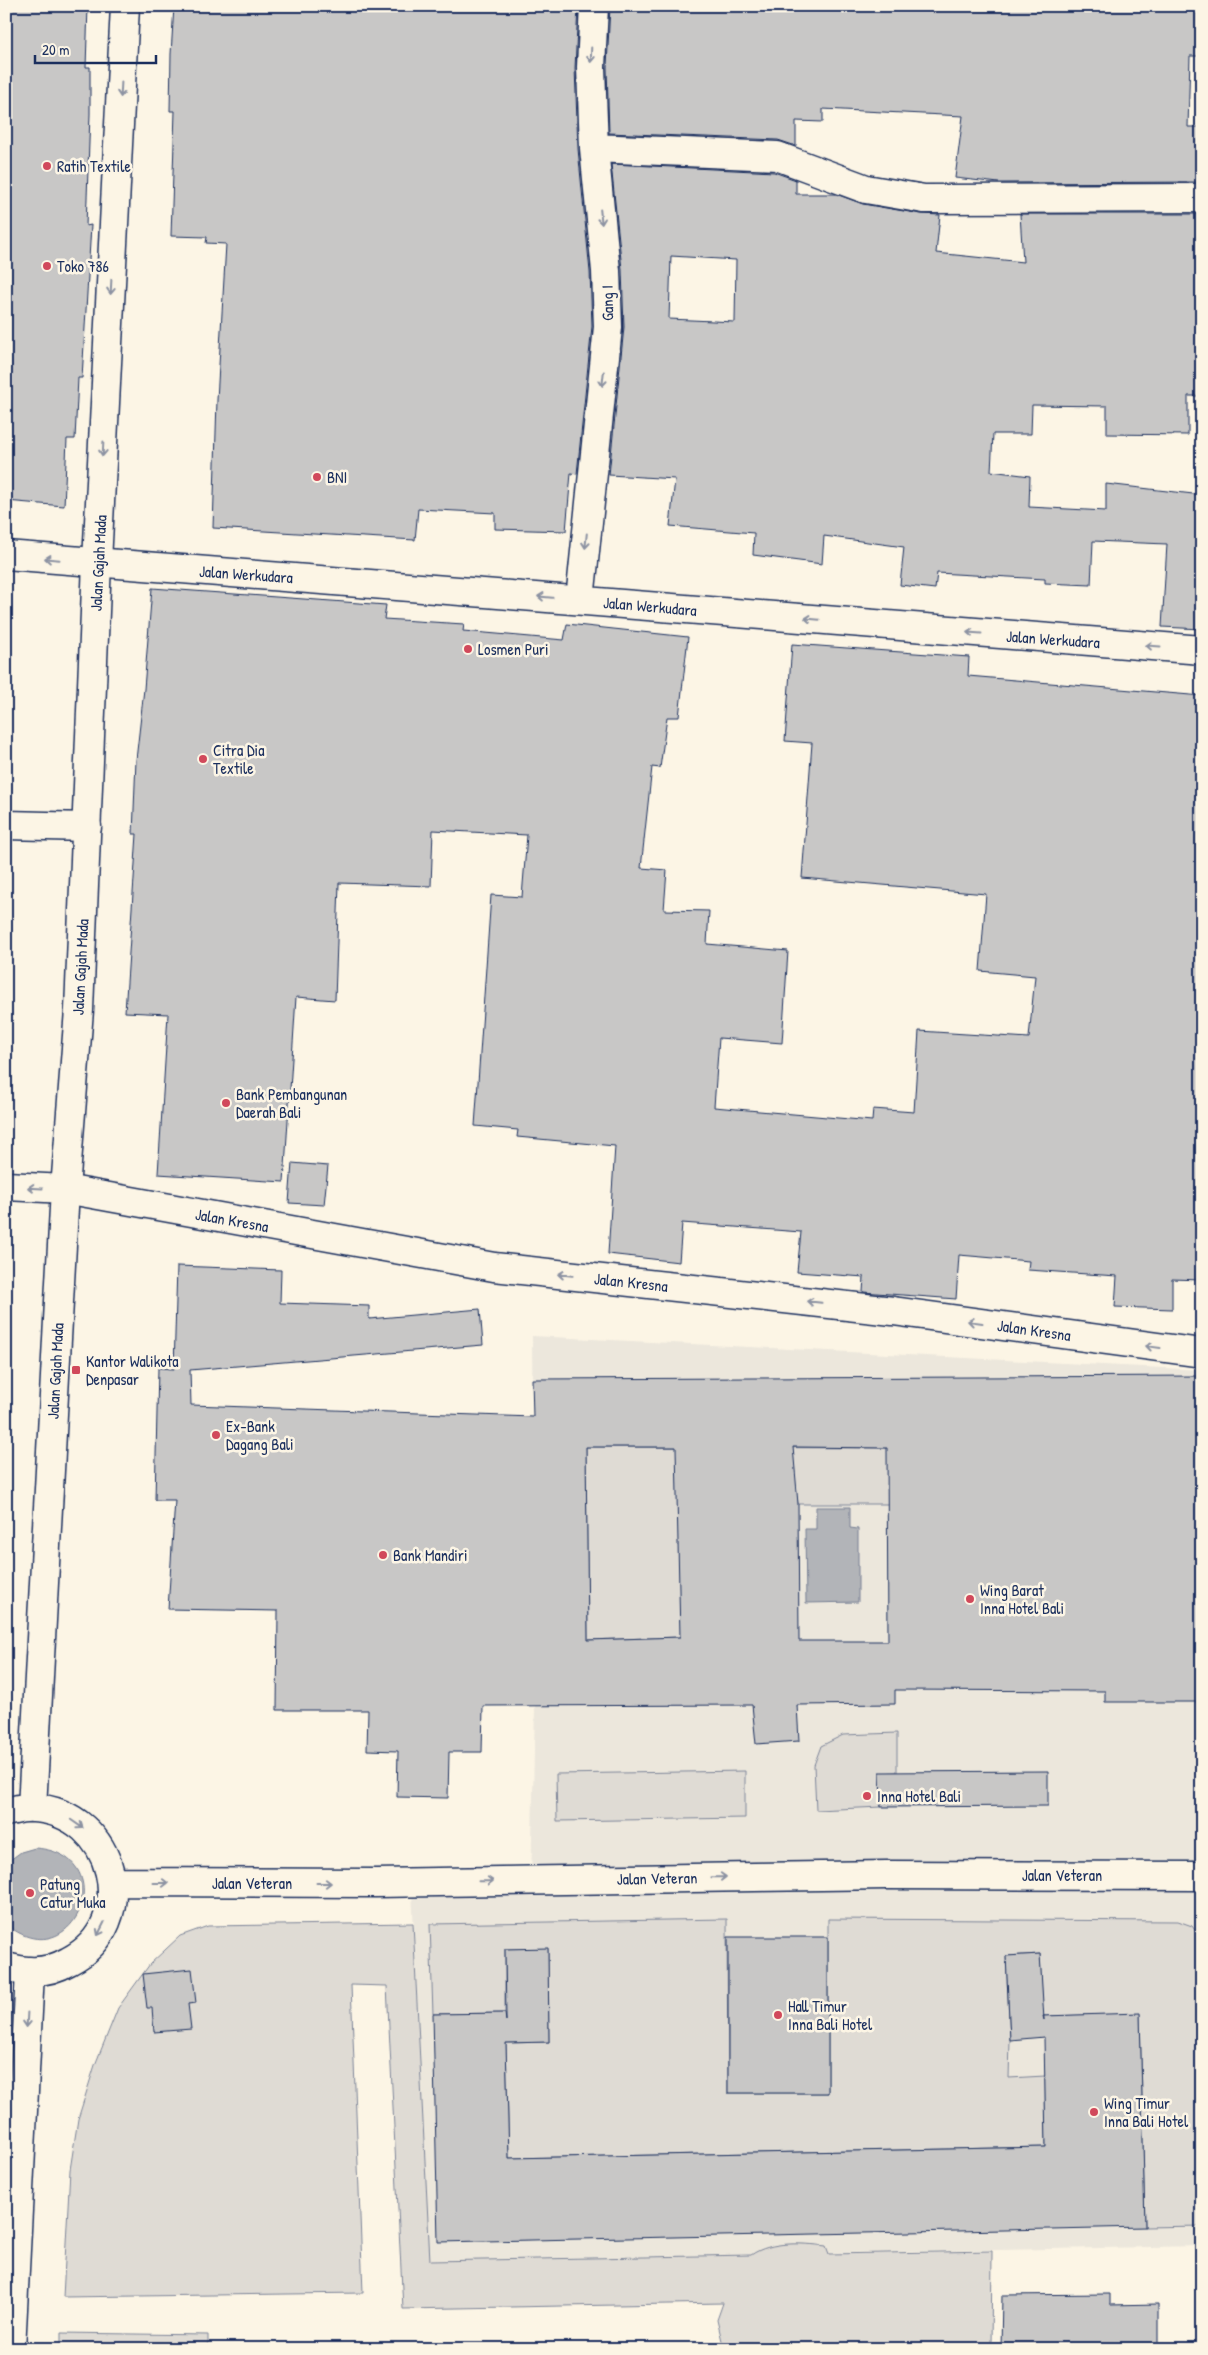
<svg xmlns="http://www.w3.org/2000/svg" width="1208" height="2355" viewBox="0 0 1208 2355" font-family="'Patrick Hand',sans-serif">
  <rect width="100%" height="100%" fill="#fcf5e5"/>
  <filter id="ink" filterUnits="userSpaceOnUse"><feTurbulence type="fractalNoise" baseFrequency=".02" numOctaves="2"/><feDisplacementMap in="SourceGraphic" scale="10" xChannelSelector="R" yChannelSelector="G"/><feConvolveMatrix kernelMatrix="1 2 1 2 8 2 1 2 1" color-interpolation-filters="sRGB"/></filter>
  <g filter="url(#ink)">
    <path fill="#ece7dc" d="M532 1336 1202 1370V2246L429 2261 412 1889 531 1885 535 1706Z"/>
    <path fill="#dfdbd4" stroke="#7d8599" d="M586 1447 903 1448 905 1504H798L797 1496 680 1637 588 1640Z
      M897 1733V1772L880 1773 881 1807 816 1810 814 1765 821 1746 843 1735Z
      M745 1771V1818L557 1821 556 1774Z
      M727 1919 728 2093H828V1919L1178 1921 1192 1926 1202 1940V2226L1145 2227 1140 2014 1043 2016 1040 1954 1006 1956 1010 2040 1009 2078 1045 2076 1046 2147 509 2158 506 2043 549 2042 548 1949H505V2013L433 2014 430 1924Z
      M413 1923 430 2261 751 2255C771 2241 802 2243 826 2246L829 2254 992 2251 991 2349H724L717 2320 723 2303 403 2309 387 1986 351 1985 363 2293 63 2297 70 2170 78 2119 95 2065 118 2008 150 1964 180 1936 208 1926Z
      M61 2333 208 2335V2349H61Z"/>
    <path fill="#b2b4b8" stroke="#767f94" d="M816 1507H850V1528L858 1529V1602L806 1603 805 1529H816Z
      M35 1848C125 1854 74 1981 6 1924V1863L21 1852Z"/>
    <path fill="#c8c7c6" stroke="#1b2f5e" fill-rule="evenodd" d="M6 6H88L86 67H90V114L86 226 91 225 82 378H78L75 439H67L64 506 6 501Z
      M174 6H578L575 68 578 149 590 272 592 326 577 474 571 473 566 531 495 529V513L418 509 415 540 213 528 217 400 226 244 206 243 207 237 171 236 175 111H170L171 54Z
      M610 6H1202V56H1190L1188 127H1202V182L999 183 955 178 963 116 823 109V122L796 121V146L778 140 609 133 607 67Z
      M611 164 774 172 796 180V194H836L863 204 921 214 940 215 936 253 1023 262 1020 214H1202V396H1188V435L1107 434V406L1032 405 1031 434H993L991 471 1030 476 1029 507 1106 511V484L1202 495V629L1162 627 1167 544 1093 541 1091 585 1045 583V579L937 573 935 589 900 585 904 547 824 536 822 564 753 555 754 533 670 526 675 479 609 475 624 327 622 269ZM671 256 736 260 735 322 669 319Z
      M152 588 386 605 384 619 464 624 463 631 564 640 567 624 688 637 679 717H667L660 768 652 767 641 868 667 870 664 910 709 911 707 944 788 951 782 1043 719 1038 714 1107 872 1121 873 1109 914 1112 919 1031 1029 1038 1035 976 980 971 986 894 802 878 812 743 785 741 792 644 969 657 968 676 1202 696V1280L1172 1279V1309L1115 1307 1117 1276 1028 1270 1029 1261 959 1255 956 1299 863 1292 864 1277 797 1272 801 1232 682 1223 679 1262 608 1254 615 1146 517 1137 518 1130 475 1126 491 895 522 897 527 835 433 830 431 886 339 883 335 1000 296 997 284 1182 158 1174 168 1014 125 1012 137 834H133L136 760 144 689Z
      M292 1163 328 1166 324 1205 289 1203Z
      M177 1266 281 1270 280 1303 369 1306V1319L480 1309 483 1345 190 1370 191 1405 533 1417 532 1379 1202 1376V1702H1105V1691L895 1690V1704L797 1705 799 1741 756 1744 752 1705 483 1706 482 1752H449L448 1798 397 1797 398 1751 367 1750 368 1710H277L278 1611 168 1609 175 1500H155L158 1368 174 1369ZM586 1447H676L680 1637 588 1640ZM793 1447 887 1448 888 1641H799L798 1504Z
      M1048 1771V1806L881 1807 880 1772Z
      M728 1937H828V2093H728Z
      M548 1948 549 2042 506 2043 509 2158 1046 2147 1044 2037 1010 2040 1006 1956 1040 1954 1044 2020 1043 2016 1140 2013 1145 2227 438 2242 433 2014 505 2013 506 2021 505 1949Z
      M192 1969 196 2003 188 2004 191 2029 154 2032 152 2008H147L143 1974Z
      M1110 2294V2305L1158 2304V2349H1001L1002 2295Z"/>
    <g fill="none" stroke-linecap="round" stroke-linejoin="round">
      <defs>
        <path id="street" d="M594 148 777 156 866 189 924 199 1202 198
          M580 600 608 327 606 271 594 148 591 67 594 6
          M6 825 87 827
          M6 1186 65 1189 494 1267 893 1311 1202 1353"/>
        <path id="secondary" d="M6 555 1202 650
          M11 2349 30 1972"/>
        <path id="primary" d="M32 1808 65 1189 79 1010 97 562 125 6
          M6 1812C15 1810 24 1807 33 1808 115 1812 143 1923 69 1961 57 1968 43 1972 29 1971 21 1971 14 1969 6 1967
          M112 1882 376 1883 887 1875 1202 1876"/>
      </defs>
      <use href="#street" stroke="#1b2f5e" stroke-width="31"/>
      <use href="#secondary" stroke="#1b2f5e" stroke-width="31"/>
      <use href="#primary" stroke="#1b2f5e" stroke-width="31"/>
      <use href="#street" stroke="#fcf5e5" stroke-width="28"/>
      <use href="#secondary" stroke="#fcf5e5" stroke-width="28"/>
      <use href="#primary" stroke="#fcf5e5" stroke-width="28"/>
    </g>
    <defs><path id="oneway-shaft" d="M-6 0H5M1.5-3L5.5 0L1.5 3" fill="none" stroke-width="1.6" stroke-linecap="round" stroke-linejoin="round" transform="scale(1.25)"/></defs>
    <g stroke="#8c92a2">
      <use href="#oneway-shaft" transform="translate(591 55) rotate(92)"/>
      <use href="#oneway-shaft" transform="translate(121 90) rotate(93)"/>
      <use href="#oneway-shaft" transform="translate(601 217) rotate(84)"/>
      <use href="#oneway-shaft" transform="translate(111 287) rotate(93)"/>
      <use href="#oneway-shaft" transform="translate(603 379) rotate(96)"/>
      <use href="#oneway-shaft" transform="translate(103 449) rotate(93)"/>
      <use href="#oneway-shaft" transform="translate(586 541) rotate(96)"/>
      <use href="#oneway-shaft" transform="translate(52 559) rotate(-175)"/>
      <use href="#oneway-shaft" transform="translate(545 597) rotate(-175)"/>
      <use href="#oneway-shaft" transform="translate(812 619) rotate(-175)"/>
      <use href="#oneway-shaft" transform="translate(974 633) rotate(-176)"/>
      <use href="#oneway-shaft" transform="translate(1153 646) rotate(-176)"/>
      <use href="#oneway-shaft" transform="translate(35 1188) rotate(-177)"/>
      <use href="#oneway-shaft" transform="translate(565 1275) rotate(-174)"/>
      <use href="#oneway-shaft" transform="translate(814 1302) rotate(-174)"/>
      <use href="#oneway-shaft" transform="translate(975 1322) rotate(-172)"/>
      <use href="#oneway-shaft" transform="translate(1153 1347) rotate(-172)"/>
      <use href="#oneway-shaft" transform="translate(77 1824) rotate(35)"/>
      <use href="#oneway-shaft" transform="translate(719 1877) rotate(-1)"/>
      <use href="#oneway-shaft" transform="translate(486 1881) rotate(-1)"/>
      <use href="#oneway-shaft" transform="translate(161 1883)"/>
      <use href="#oneway-shaft" transform="translate(324 1883)"/>
      <use href="#oneway-shaft" transform="translate(101 1929) rotate(117)"/>
      <use href="#oneway-shaft" transform="translate(27 2020) rotate(93)"/>
    </g>
  </g>
  <g fill="#d1495b" stroke="#fcf5e5" stroke-width="2">
    <circle cx="47" cy="166" r="5"/>
    <circle cx="47" cy="266" r="5"/>
    <circle cx="317" cy="477" r="5"/>
    <circle cx="468" cy="649" r="5"/>
    <circle cx="203" cy="759" r="5"/>
    <circle cx="226" cy="1103" r="5"/>
    <rect x="71" y="1365" width="10" height="10" rx="2.5"/>
    <circle cx="216" cy="1435" r="5"/>
    <circle cx="383" cy="1555" r="5"/>
    <circle cx="970" cy="1599" r="5"/>
    <circle cx="867" cy="1796" r="5"/>
    <circle cx="30" cy="1893" r="5"/>
    <circle cx="778" cy="2015" r="5"/>
    <circle cx="1094" cy="2112" r="5"/>
  </g>
  <g text-anchor="middle" dominant-baseline="central" stroke-width="5" stroke-linejoin="round" paint-order="stroke">
    <g font-size="16" fill="#1b2f5e" stroke="#fcf5e5" text-anchor="start">
      <text x="57" y="166">Ratih Textile</text>
      <text x="57" y="266">Toko 786</text>
      <text x="327" y="477">BNI</text>
      <text x="478" y="649">Losmen Puri</text>
      <text x="213" y="750">Citra Dia<tspan x="213" dy="18">Textile</tspan></text>
      <text x="236" y="1094">Bank Pembangunan<tspan x="236" dy="18">Daerah Bali</tspan></text>
      <text x="86" y="1361">Kantor Walikota<tspan x="86" dy="18">Denpasar</tspan></text>
      <text x="226" y="1426">Ex-Bank<tspan x="226" dy="18">Dagang Bali</tspan></text>
      <text x="393" y="1555">Bank Mandiri</text>
      <text x="980" y="1590">Wing Barat<tspan x="980" dy="18">Inna Hotel Bali</tspan></text>
      <text x="877" y="1796">Inna Hotel Bali</text>
      <text x="40" y="1884">Patung<tspan x="40" dy="18">Catur Muka</tspan></text>
      <text x="788" y="2006">Hall Timur<tspan x="788" dy="18">Inna Bali Hotel</tspan></text>
      <text x="1104" y="2103">Wing Timur<tspan x="1104" dy="18">Inna Bali Hotel</tspan></text>
    </g>
    <g font-size="16" fill="#1b2f5e" stroke="#fcf5e5">
      <text transform="translate(607 303) rotate(-91)">Gang I</text>
      <text transform="translate(98 563) rotate(-87)">Jalan Gajah Mada</text>
      <text transform="translate(246 574) rotate(4)">Jalan Werkudara</text>
      <text transform="translate(650 606) rotate(5)">Jalan Werkudara</text>
      <text transform="translate(1053 639) rotate(4)">Jalan Werkudara</text>
      <text transform="translate(80 967) rotate(-87)">Jalan Gajah Mada</text>
      <text transform="translate(232 1220) rotate(10)">Jalan Kresna</text>
      <text transform="translate(631 1282) rotate(6)">Jalan Kresna</text>
      <text transform="translate(1034 1330) rotate(8)">Jalan Kresna</text>
      <text transform="translate(55 1371) rotate(-87)">Jalan Gajah Mada</text>
      <text x="1062" y="1875">Jalan Veteran</text>
      <text transform="translate(657 1878) rotate(-1)">Jalan Veteran</text>
      <text x="252" y="1883">Jalan Veteran</text>
    </g>
  </g>
  <rect width="1208" height="2355" fill="none" stroke="#fcf5e5" stroke-width="25"/>
  <rect x="12" y="12" width="1183" height="2330" fill="none" stroke="#1b2f5e" stroke-width="2" filter="url(#ink)"/>
  <path d="M35 55v8h121v-8" fill="none" stroke="#1b2f5e" stroke-width="2.5"/>
  <text x="42" y="55" font-size="15" fill="#1b2f5e" stroke="#fcf5e5" stroke-width="4" paint-order="stroke">20 m</text>
</svg>
